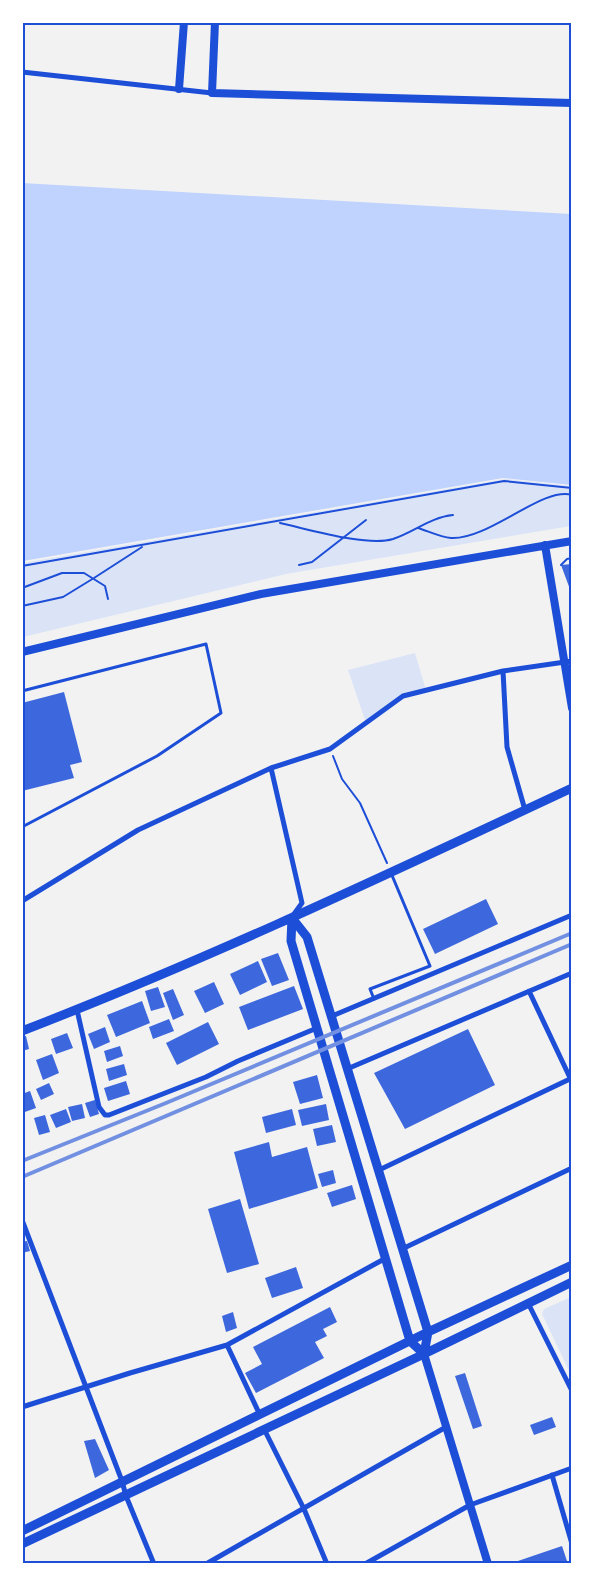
<svg xmlns="http://www.w3.org/2000/svg" width="594" height="1586" viewBox="0 0 594 1586" font-family="Cabin,sans-serif">
  <rect width="100%" height="100%" fill="#f2f2f2"/>
  <path fill="#dbe4f7" d="M505 479 571 486V526L286 574 23 637V563Z
    M415 653 426 690 403 696 366 723 348 670Z
    M571 1297V1375L542 1314 544 1309Z"/>
  <path fill="#bfd3fe" d="M22 183 571 214V485L503 478 23 561Z"/>
  <path fill="#3d67dc" d="M572 564V592H571L561 565Z
    M64 692 82 762 70 765 74 778 22 791V703Z
    M486 899 498 924 435 954 423 929Z
    M278 953 289 980 272 986 261 959Z
    M258 961 267 982 240 995 230 974Z
    M214 982 224 1004 205 1013 194 991Z
    M294 986 303 1009 248 1030 239 1007Z
    M158 987 165 1007 151 1011 145 991Z
    M173 989 184 1015 173 1020 163 993Z
    M142 1001 150 1023 116 1037 107 1015Z
    M169 1019 174 1031 153 1039 149 1027Z
    M208 1022 219 1044 177 1065 166 1043Z
    M105 1027 110 1042 94 1049 88 1034Z
    M468 1029 495 1085 405 1129 374 1073Z
    M67 1033 73 1048 56 1054 51 1039Z
    M26 1036 29 1049 22 1051V1037Z
    M120 1046 123 1056 107 1062 104 1051Z
    M52 1054 59 1073 43 1080 36 1060Z
    M124 1064 127 1075 109 1081 106 1069Z
    M317 1075 323 1098 300 1104 293 1082Z
    M126 1081 130 1094 108 1101 104 1088Z
    M49 1083 54 1094 41 1100 36 1089Z
    M30 1091 36 1108 22 1113V1094Z
    M95 1100 99 1114 90 1117 85 1103Z
    M82 1104 85 1118 72 1121 68 1107Z
    M326 1104 329 1120 302 1126 298 1110Z
    M66 1109 71 1122 56 1128 50 1115Z
    M292 1109 296 1125 266 1133 262 1117Z
    M45 1115 50 1132 39 1135 34 1118Z
    M332 1125 336 1142 317 1146 313 1129Z
    M269 1142 272 1157 307 1147 318 1188 249 1209 234 1152Z
    M333 1170 336 1183 322 1187 318 1174Z
    M352 1185 356 1199 332 1207 327 1193Z
    M240 1199 259 1264 227 1273 208 1209Z
    M27 1241 30 1251 22 1253V1242Z
    M296 1267 303 1288 272 1298 265 1278Z
    M330 1307 337 1322 323 1329 327 1336 315 1342 324 1358 256 1393 245 1373 262 1364 253 1347Z
    M233 1312 237 1328 226 1332 222 1316Z
    M465 1373 482 1426 473 1429 455 1376Z
    M552 1417 556 1427 534 1435 530 1425Z
    M95 1439 109 1470 95 1478 84 1441Z
    M562 1546 568 1564H512V1563Z"/>
  <g fill="none" stroke-linecap="round" stroke-linejoin="round">
    <path stroke="#1d4ed8" stroke-width="2" d="M280 523C308 529 367 547 393 539 414 532 431 517 453 515
      M418 528C428 531 440 537 451 538 489 540 543 486 572 495
      M299 565 312 562 366 520
      M561 565 567 559 572 558
      M22 566 504 481 572 488
      M22 588 62 573H84L105 586 108 599
      M22 606 63 597 94 578 142 547
      M333 756 342 779 360 803 387 863"/>
    <path stroke="#1d4ed8" stroke-width="3" d="M22 691 206 644 221 713 157 756 22 827
      M374 999 370 989 430 966 391 873"/>
    <path stroke="#1d4ed8" stroke-width="5" d="M22 72 212 93
      M503 671 507 747 525 810
      M271 768 302 903 294 914
      M22 901 138 830 271 768 330 749 403 696 503 671 572 661
      M529 991 572 1082
      M77 1010 99 1107 105 1115H109L206 1077 238 1061 317 1028
      M332 1016 572 915
      M347 1069 572 973
      M379 1170 572 1078
      M22 1220 122 1481 126 1496 154 1564
      M402 1249 572 1168
      M528 1303 572 1391
      M227 1345 260 1415
      M22 1407 130 1373 227 1345 386 1258
      M264 1429 304 1509 327 1564
      M552 1475 572 1544
      M206 1564 446 1427
      M365 1564 470 1505 572 1468"/>
    <path stroke="#1d4ed8" stroke-width="8" d="M215 22 212 93 572 103
      M179 89 184 22
      M545 545 572 708
      M22 652 261 594 572 541
      M424 1354 488 1564"/>
    <path stroke="#1d4ed8" stroke-width="9" d="M292 918 291 941 410 1341 424 1354
      M292 918 307 937 428 1332 424 1354
      M22 1031C209 959 390 873 572 788
      M22 1531 428 1332 572 1265
      M22 1544 424 1354 572 1282"/>
    <path stroke="#7290e2" stroke-width="4" d="M22 1161 166 1103 572 933
      M22 1177 572 944"/>
  </g>
  <rect width="594" height="1586" fill="none" stroke="#ffffff" stroke-width="48"/>
  <rect x="24" y="24" width="546" height="1538" fill="none" stroke="#1d4ed8" stroke-width="2"/>
</svg>
